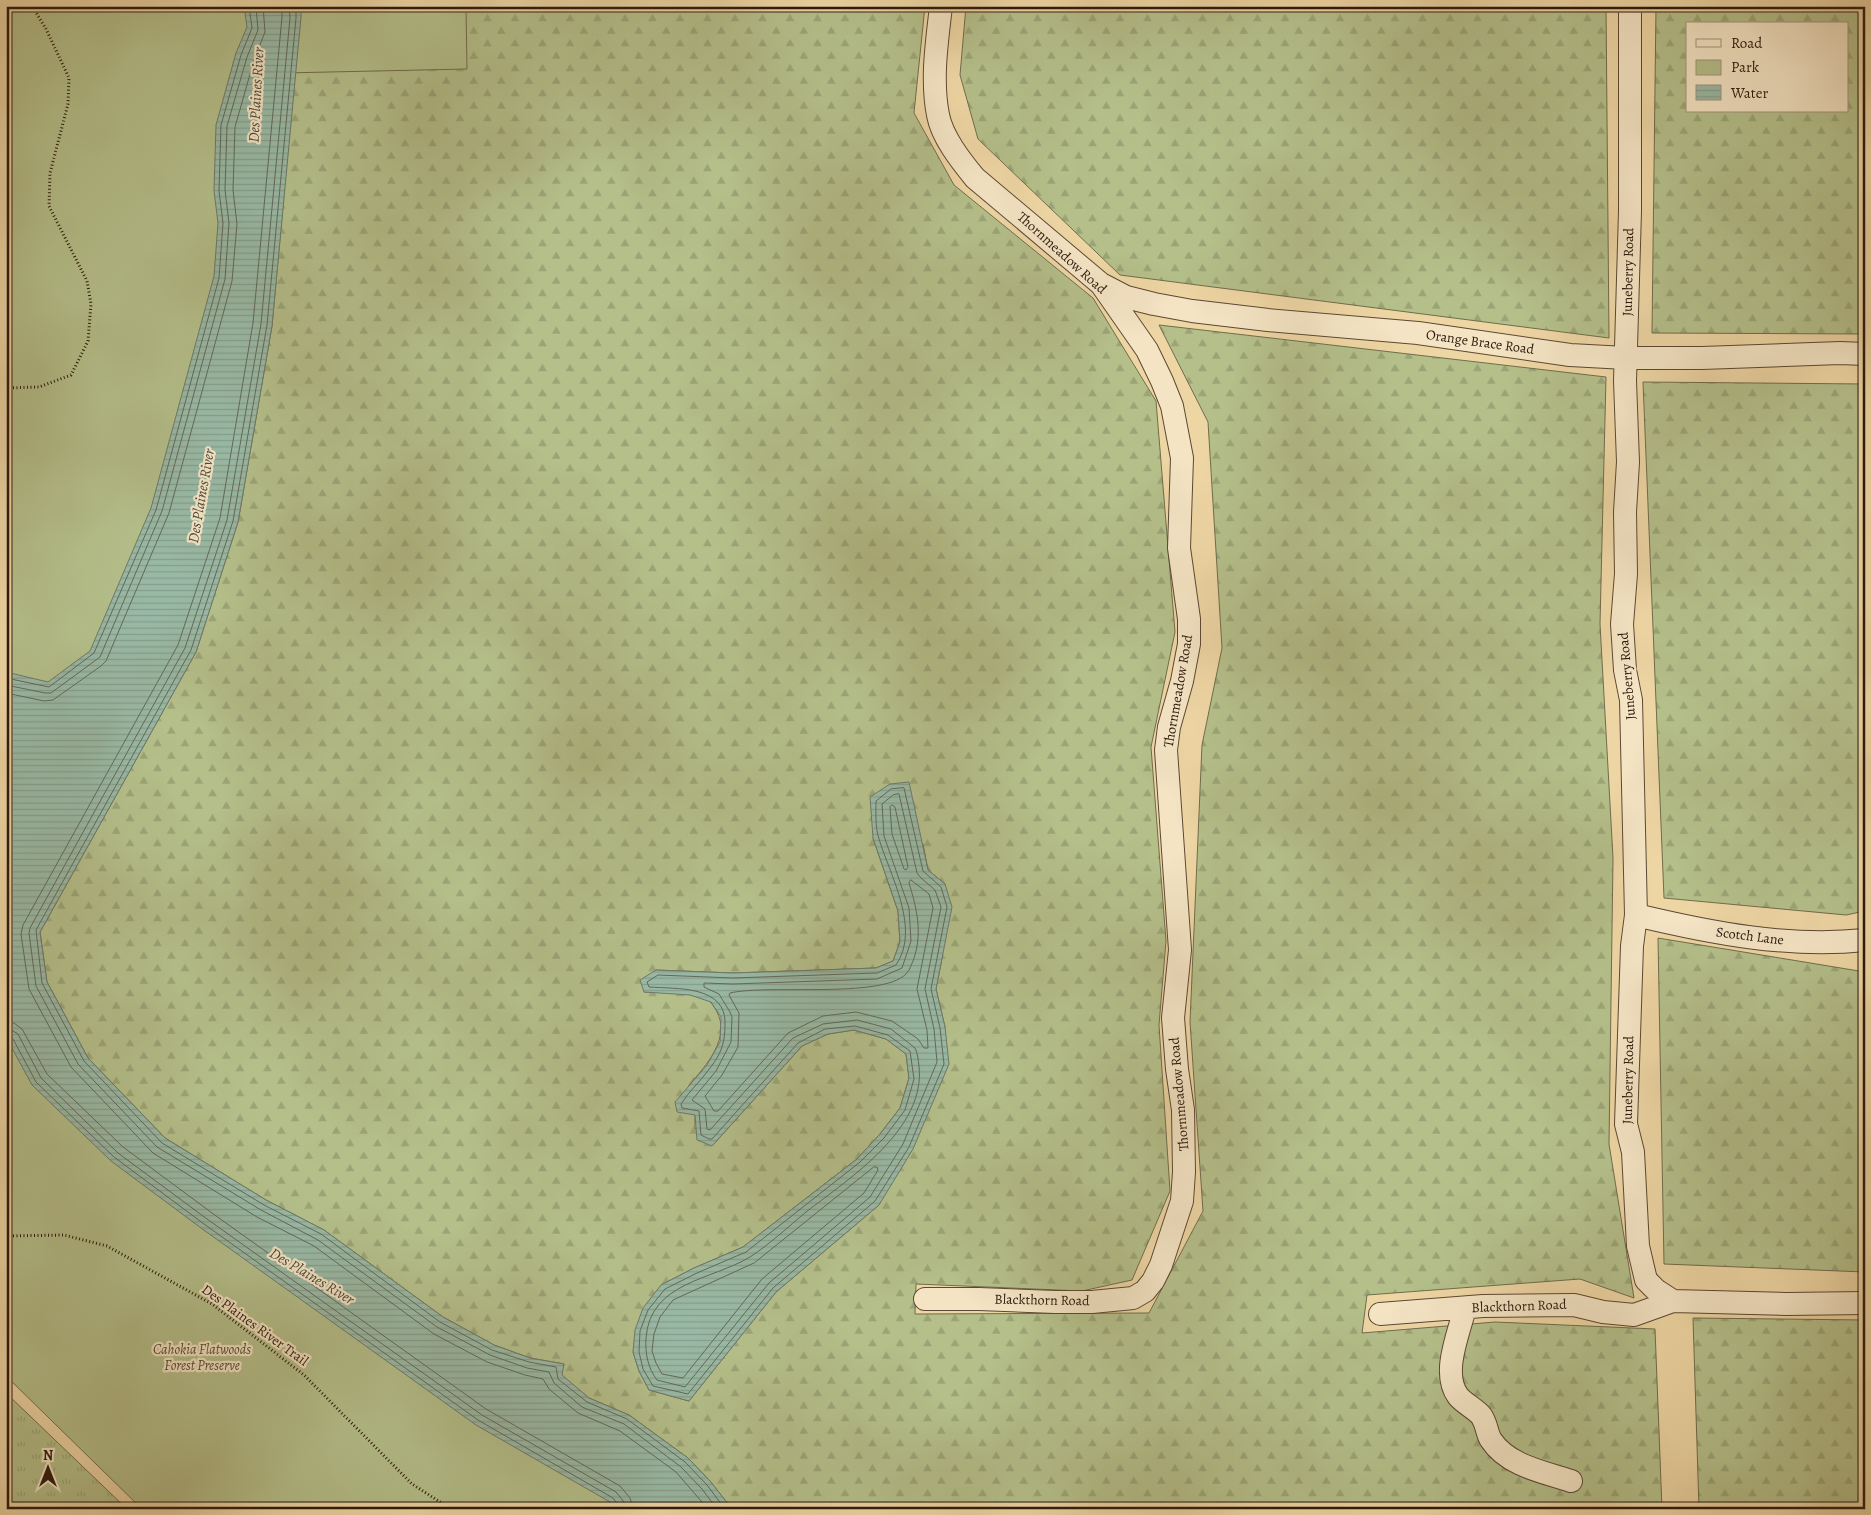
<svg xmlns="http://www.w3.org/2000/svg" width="1871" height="1515" viewBox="0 0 1871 1515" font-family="Alegreya,serif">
  <defs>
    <pattern id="grass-tufts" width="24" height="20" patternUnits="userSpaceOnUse" patternTransform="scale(1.25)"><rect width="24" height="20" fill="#b4bf8a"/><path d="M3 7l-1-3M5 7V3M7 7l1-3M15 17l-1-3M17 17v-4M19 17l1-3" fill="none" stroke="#9ba476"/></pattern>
    <pattern id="forest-firs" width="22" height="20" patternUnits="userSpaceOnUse" patternTransform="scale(1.25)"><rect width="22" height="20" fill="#b4bf8a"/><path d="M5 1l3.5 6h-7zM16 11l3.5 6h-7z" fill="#9ba476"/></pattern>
    <pattern id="water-rules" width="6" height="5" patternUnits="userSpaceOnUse" patternTransform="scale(1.25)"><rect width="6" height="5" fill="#99b9a5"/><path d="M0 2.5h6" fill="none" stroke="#849e8d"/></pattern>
  </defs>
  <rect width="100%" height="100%" fill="#eed6a4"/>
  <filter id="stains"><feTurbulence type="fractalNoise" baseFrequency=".004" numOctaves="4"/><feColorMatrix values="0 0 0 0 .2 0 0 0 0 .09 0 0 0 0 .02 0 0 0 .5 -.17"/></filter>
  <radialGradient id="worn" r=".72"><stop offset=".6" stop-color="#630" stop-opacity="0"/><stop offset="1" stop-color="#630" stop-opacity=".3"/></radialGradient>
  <path fill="url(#grass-tufts)" stroke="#706c4c" d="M6 1393 127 1509H6Z"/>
  <path fill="url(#forest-firs)" stroke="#706c4c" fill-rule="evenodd" d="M301 6H925L914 113 954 185 1093 298 1156 401 1175 632 1151 747 1166 941 1159 1025 1170 1191 1132 1280 1082 1291 916 1284 915 1314 1149 1313 1203 1211 1190 1022 1202 745 1222 648 1208 422 1159 325 1606 377 1600 624 1613 858 1609 1144 1634 1298 1580 1279 1367 1295 1362 1333 1495 1322 1655 1329 1662 1509H732L710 1481 688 1458 629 1415 589 1398 561 1375 564 1364 530 1358 494 1345 443 1317 324 1230 266 1200 165 1138 88 1058 47 982 40 932 196 652 238 522 272 326ZM873 838 923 844 928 870 945 884 942 958 936 989 945 1027 879 1205 776 1292 689 1401 649 1390 639 1371 633 1352 661 1285 694 1268 743 1247 857 1159 880 1134 900 1108 909 1078 906 1054 886 1039 854 1030 828 1034 802 1046 712 1146 695 1128V1114L689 1085C706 1066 732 1037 716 1010 714 1007 712 1003 709 1001 691 991 665 993 644 992L656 970 733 973 876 968 893 961 900 942 898 911Z
    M966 6H1606L1609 338 1120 275 978 139 960 75Z
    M1656 6H1865V334L1652 333ZM1687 24H1847V111H1687Z
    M1643 382 1865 384V911L1846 915 1664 898Z
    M1658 938 1865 972V1272L1664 1264Z
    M1693 1318 1865 1320V1509H1699Z"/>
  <path fill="#b4bf8a" stroke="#706c4c" d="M6 6H466L467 69 283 73 28 926 66 1047 187 1167 713 1509H142L6 1376Z"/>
  <path fill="url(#water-rules)" stroke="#6d7968" d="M244 6H301V17L272 326 238 522 196 652 40 932 47 982 88 1058 165 1138 266 1200 324 1230 443 1317 494 1345 530 1358 564 1364 562 1375 589 1398 629 1415 688 1458 710 1481 732 1509H615L610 1502 476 1425 201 1228 111 1161 32 1085 6 1037V672L48 682 90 651 151 508 214 276 218 223 214 191 216 125 236 53 247 27Z
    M909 782 928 870 945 884 952 907 936 989 945 1027 949 1064 913 1149 879 1205 776 1292 689 1401 649 1390 639 1371 633 1352 635 1330 643 1308 661 1285 694 1268 743 1247 857 1159 880 1134 900 1108 909 1078 906 1054 886 1039 854 1030 828 1034 802 1046 712 1146 697 1140 695 1115 677 1112 675 1102 707 1065 720 1042 721 1017 711 1002 690 995 644 992 640 980 656 970 733 973 876 968 893 961 900 942 898 911 873 838 870 797 890 784Z"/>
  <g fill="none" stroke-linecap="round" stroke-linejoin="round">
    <path stroke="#626959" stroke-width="1" d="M282 6V17L253 323 220 518 178 645 23 925 21 934 29 989 71 1067 153 1153 257 1217 314 1246 434 1334 487 1362 525 1375 543 1379 549 1389 578 1413 620 1431 676 1472 708 1509
      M289 6 290 18 261 324 227 520 185 648 30 928 29 933 36 986 78 1064 157 1147 261 1210 318 1240 437 1327 490 1355 527 1368 549 1372 554 1383 582 1407 624 1424 681 1467 702 1489 717 1509
      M296 6V18L267 325 233 521 191 650 36 930 42 983 84 1061 162 1143 264 1205 321 1234 440 1322 492 1350 529 1362 556 1367 558 1379 587 1402 627 1419 685 1462 707 1485 725 1509
      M6 678 49 687 94 653 156 510 219 278 223 223 219 191 221 125 241 55 252 28 249 6
      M6 685 45 693H51L100 657 162 511 225 279 229 223 225 190 227 126 247 57 258 30 256 6
      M6 693 44 701 53 700 101 666 106 661 169 513 232 281 237 224 233 190 235 127 254 60 265 32 263 6
      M904 788 923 871 941 887 947 907 931 989 940 1028 944 1064 909 1147 875 1201 773 1288 688 1394 653 1386 643 1369 639 1352 640 1331 648 1310 665 1289 697 1273 746 1252 860 1162 884 1138 905 1110 914 1079 910 1051 888 1035 855 1026 825 1029 798 1043 712 1139H709L701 1135 699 1111 682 1108 681 1104C689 1091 701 1081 710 1068 721 1054 725 1043 725 1025 727 985 677 989 649 987L647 982 658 975 733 978 877 973 896 965C921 929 890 875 879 839 875 827 876 813 876 801L891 789Z
      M899 794 917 873 921 878 935 890 941 907 925 989 934 1029 937 1062 903 1144 870 1197 769 1283 685 1387 657 1380C648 1368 645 1354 646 1338 650 1282 712 1280 750 1257 770 1244 788 1227 806 1212 850 1178 926 1129 919 1066 918 1060 918 1054 915 1048L891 1029 857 1020 823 1024 793 1038 710 1130 707 1129 705 1109 692 1100 716 1071 731 1042 732 1017 730 1012 719 994 704 987V983L733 984 877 979 902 968 911 941 909 908 884 836 882 804 893 795Z
      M892 805 895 807 908 867 906 870 904 869 892 834 890 807Z
      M911 880 929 894 933 908 917 989 927 1030 928 1048H924L918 1039 892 1021 856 1012 823 1016 788 1033 718 1111H714L705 1096 722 1075 738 1047 739 1013 729 995 730 993C768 984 881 999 906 974 910 970 911 965 913 961 923 934 917 909 909 883Z
      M6 1022 14 1023 22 1029 47 1074 123 1147 212 1213 486 1409 620 1486 630 1498 633 1509
      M6 1029 13 1031 18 1034 41 1078 118 1153 207 1219 482 1415 616 1492 624 1502 625 1509
      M6 1036 13 1039 36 1082 114 1157 204 1224 478 1420 613 1498 618 1505 619 1509
      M874 1167H877L878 1170 864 1193 762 1279 683 1378 662 1374 656 1363 652 1351 654 1334 660 1317 673 1300 754 1263Z"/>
    <defs>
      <path id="minor" d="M1630 6V211L1625 381 1628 462 1625 512 1626 574 1622 624 1625 670 1631 700 1636 915 1632 946 1626 1124 1633 1152 1638 1246 1646 1280 1656 1290 1673 1301
        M1103 285 1126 297 1154 304 1192 311 1268 320 1418 333 1570 355 1626 358H1702L1840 353 1865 354
        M1636 915C1711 933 1788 948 1865 940
        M925 1299H979L1055 1302H1092L1133 1298 1145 1291 1153 1281 1161 1265 1182 1201 1184 1172 1183 1110 1177 1069 1173 1018 1180 950 1166 750 1169 727 1182 681 1189 644V619L1179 548 1182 458 1172 406 1162 381 1147 350 1101 284 975 178C961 161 942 137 938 115 931 79 937 42 941 6
        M1465 1308C1459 1333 1441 1373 1458 1396 1464 1404 1480 1411 1483 1419 1487 1426 1487 1434 1491 1440 1508 1466 1544 1472 1571 1481
        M1380 1314 1483 1306 1574 1305 1603 1312 1634 1315 1673 1301 1786 1304 1865 1303"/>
    </defs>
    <use href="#minor" stroke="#5c4833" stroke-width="24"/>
    <path stroke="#2c190d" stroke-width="3" stroke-dasharray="1 2.5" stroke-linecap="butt" d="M6 388 39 387 71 375 88 341 91 304 87 281 49 206 50 173 68 104 69 78 46 29 32 6
      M6 1236 64 1235 107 1246 212 1304 304 1375 412 1484 451 1509"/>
    <use href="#minor" stroke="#f4e4c4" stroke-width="22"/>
  </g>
  <g text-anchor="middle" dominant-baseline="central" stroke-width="4.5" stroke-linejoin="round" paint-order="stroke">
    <g font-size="14" fill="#2c190d" stroke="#f4e4c4">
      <text transform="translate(1062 253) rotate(42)">Thornmeadow Road</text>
      <text transform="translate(1628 272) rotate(-89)">Juneberry Road</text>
      <text transform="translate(1480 342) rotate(8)">Orange Brace Road</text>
      <text transform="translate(1627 676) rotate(-95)">Juneberry Road</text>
      <text transform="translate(1178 691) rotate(-80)">Thornmeadow Road</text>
      <text transform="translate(1750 936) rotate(7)">Scotch Lane</text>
      <text transform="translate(1628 1080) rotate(-89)">Juneberry Road</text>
      <text transform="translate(1179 1094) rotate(-95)">Thornmeadow Road</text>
      <text transform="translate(1042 1300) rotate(1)">Blackthorn Road</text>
      <text transform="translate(1519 1306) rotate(-2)">Blackthorn Road</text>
      <text transform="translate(255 1325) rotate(36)">Des Plaines River Trail</text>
    </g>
    <g font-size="14" font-style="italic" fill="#554b32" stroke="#f4e4c4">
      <text x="202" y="1349">Cahokia Flatwoods<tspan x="202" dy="16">Forest Preserve</tspan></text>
    </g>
    <g font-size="15" font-style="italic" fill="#4d493b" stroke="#f4e4c4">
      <text transform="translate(256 95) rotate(-87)">Des Plaines River</text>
      <text transform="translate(201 496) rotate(-80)">Des Plaines River</text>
      <text transform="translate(312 1276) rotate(31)">Des Plaines River</text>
    </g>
  </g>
  <rect width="1871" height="1515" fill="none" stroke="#eed6a4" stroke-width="25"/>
  <rect x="8" y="8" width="1856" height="1500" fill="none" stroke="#2c190d" stroke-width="2.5"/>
  <rect x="12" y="12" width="1846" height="1490" fill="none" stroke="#2c190d"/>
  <rect x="1686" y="22" width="162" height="90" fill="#f4e4c4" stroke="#a4937b"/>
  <rect x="1696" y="39" width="25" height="8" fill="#f4e4c4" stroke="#a4937b"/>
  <text x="1731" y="48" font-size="15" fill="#2c190d">Road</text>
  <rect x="1696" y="60" width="25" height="15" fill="#b4bf8a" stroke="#a4937b"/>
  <text x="1731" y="72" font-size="15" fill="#2c190d">Park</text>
  <rect x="1696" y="85" width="25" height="15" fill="url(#water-rules)" stroke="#a4937b"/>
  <text x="1731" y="98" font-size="15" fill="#2c190d">Water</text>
  <g transform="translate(48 1468)" stroke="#f4e4c4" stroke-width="4" paint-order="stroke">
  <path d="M0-4L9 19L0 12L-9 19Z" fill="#2c190d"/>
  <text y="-8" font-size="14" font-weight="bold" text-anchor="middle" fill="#2c190d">N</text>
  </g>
  <rect width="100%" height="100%" filter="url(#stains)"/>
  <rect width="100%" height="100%" fill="url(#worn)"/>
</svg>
